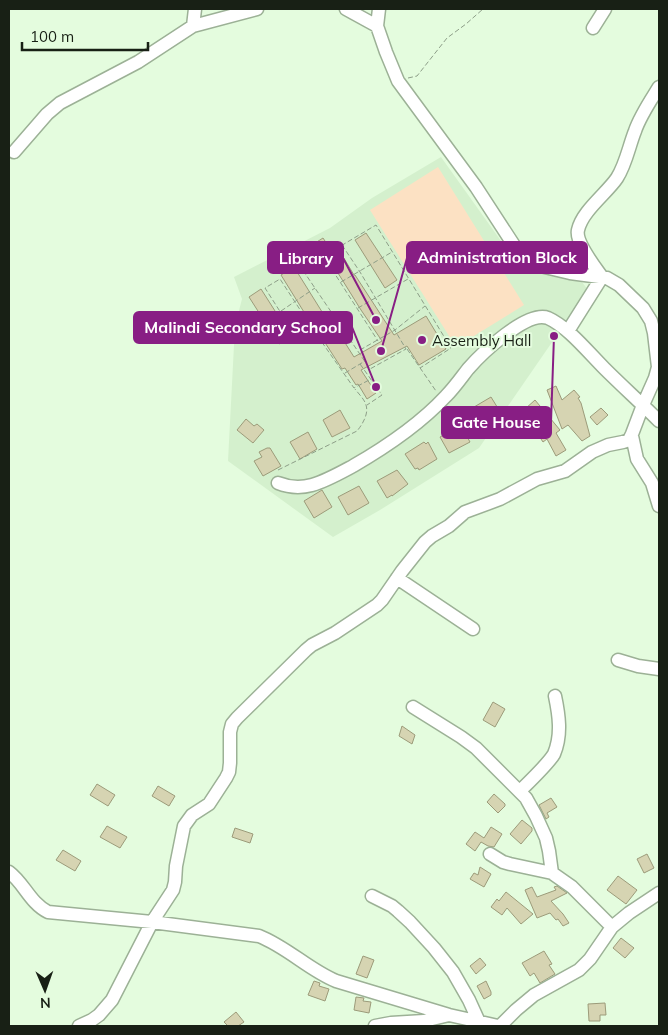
<svg xmlns="http://www.w3.org/2000/svg" width="668" height="1035" viewBox="0 0 668 1035" font-family="Mulish,sans-serif">
  <rect width="100%" height="100%" fill="#e4fcde"/>
  <path fill="#d4f0cd" d="M441 157 519 266 582 282 588 290 479 448 380 510 333 537 228 461 235 326 242 299 234 277 330 228 372 198Z"/>
  <path fill="#fce1c3" d="M438 167 524 305 456 347 370 210Z"/>
  <path fill="#d6d4b2" stroke="#9c9b7a" d="M366 233 397 280 385 288 355 240Z
    M323 238 329 247 306 262 299 251 308 245 309 247Z
    M339 250 354 275H355L394 335 426 316 446 349 419 365 407 346 361 370 376 393 367 399 358 384 356 385 345 368 342 369 313 324 312 325 281 275 294 267 334 331 337 330 354 357 382 341 361 310 328 257Z
    M261 289 291 336 279 344 249 297Z
    M556 386 562 400 574 390 580 397 578 398 581 403 590 436 582 441 568 425 562 429 547 390Z
    M491 397 499 410 477 423 469 410Z
    M535 400 560 430 556 433 566 450 556 456 547 439 543 442 537 433 542 430 525 409Z
    M601 408 608 415 597 425 590 417Z
    M340 410 350 428 332 437 323 420Z
    M246 419 254 426 257 424 264 430 253 443 237 430Z
    M461 426 470 442 449 453 440 437Z
    M308 432 317 449 300 459 290 442Z
    M424 442 426 444 428 442 437 459 419 470 418 468 415 469 405 454Z
    M267 448H270L281 466 263 476 254 461 262 457 259 452Z
    M397 470 408 484 392 496V495L387 498 377 481Z
    M359 486 369 503 348 515 338 497Z
    M322 490 332 507 314 518 304 501Z
    M493 702 505 709 495 727 483 720Z
    M402 726 415 735 412 744 399 736Z
    M97 784 115 795 108 806 90 795Z
    M158 786 175 796 169 806 152 796Z
    M494 794 505 804V806L498 813 487 802Z
    M551 798 557 807 547 813 549 817 546 819 539 805Z
    M522 820 532 828V831L521 844 510 834Z
    M107 826 127 837 120 848 100 837Z
    M491 827 502 834 494 847 488 846 481 842 475 851 466 844 475 832 484 838Z
    M235 828 253 834 250 843 232 837Z
    M63 850 81 861 75 871 56 860Z
    M647 854 654 868 644 873 637 859Z
    M480 867 491 874 484 887 470 879 474 873 478 875Z
    M618 876 637 890 626 904 607 890Z
    M557 886 567 893 551 901 563 914 569 923 563 926 558 919 556 920 550 913 537 918 525 890 532 887 537 897 556 890 554 887Z
    M506 892 533 914 521 924 507 908 502 915 491 907 497 899 499 901Z
    M621 938 634 948 625 958 613 948Z
    M544 951 552 964 549 965 555 974 540 983 534 973 530 976 522 963Z
    M363 956 374 960 367 978 356 974Z
    M480 958 486 965 476 974 470 966Z
    M314 981 320 983 319 986 329 989 325 1001 308 995Z
    M486 981 491 992V995L484 999 477 986Z
    M356 997 364 998 363 1001 371 1002 369 1013 354 1010Z
    M605 1003 606 1015H600V1021H589L588 1004Z
    M236 1012 244 1022 238 1026H228L224 1022Z"/>
  <g fill="none" stroke-linecap="round" stroke-linejoin="round">
    <defs>
      <path id="minor" d="M346 9 377 26
        M193 26 195 9
        M593 28 605 9
        M14 152 47 114 60 103 138 62 193 26 257 9
        M568 331 602 277C595 267 575 242 578 230 582 211 607 193 617 178 626 164 629 146 635 131 640 116 651 100 659 87
        M632 436 637 459 652 483 659 506
        M278 483C288 487 301 488 312 485 326 481 340 473 353 466 386 447 420 424 446 396 454 388 461 378 468 369 481 354 527 310 548 318 568 327 588 352 604 368 622 386 641 403 659 421
        M397 578 473 629
        M618 660 638 666 659 669
        M413 707 461 737 476 748 526 798 536 816 546 838 549 851 552 873
        M520 791C528 783 549 763 554 754 562 735 559 715 555 696
        M490 854 503 862 510 864 552 873 572 887 612 927
        M9 872C24 883 30 903 48 912L152 922 259 936C287 947 309 970 336 981L449 1015 498 1026
        M372 896 392 906 398 911 410 922 434 948 453 972 469 1000 479 1022
        M79 1026 92 1020 99 1015 112 1000 152 922 173 890 175 882 176 866 184 826 192 815 209 804 226 778 229 772 230 763V732L232 724 237 718 306 650 312 645 335 633 377 605 382 600 402 571 425 542 432 536 449 526 465 512 500 499 537 479 565 471 592 452 608 445 623 442 629 440 632 434 643 405 655 378 658 367 654 333 651 321 643 308 619 285 607 278 570 273 532 264 519 253 476 187 398 81 386 52 377 26 379 9
        M375 1026 391 1023 424 1021 449 1015
        M500 1026 516 1010 534 995 579 970 590 959 612 927 629 913 659 893"/>
    </defs>
    <use href="#minor" stroke="#9cb196" stroke-width="15"/>
    <path stroke="#8d9e88" stroke-width="1" stroke-dasharray="5 2.5" stroke-linecap="butt" d="M408 78 417 76 447 38 466 24 483 9
      M342 245 360 272 406 349 370 369 302 269 376 225 451 348 420 368
      M324 257 378 341
      M341 282 392 252
      M358 308 408 279
      M281 311 315 288
      M332 314 297 338 265 288 280 279 312 328 354 388 371 379
      M407 349 436 391
      M360 350 395 330 425 306
      M360 364 382 395 367 405
      M345 373 365 361
      M278 470 357 431C362 425 369 414 366 405 365 400 358 393 355 389"/>
    <use href="#minor" stroke="#fff" stroke-width="12"/>
  </g>
  <circle fill="#881e84" stroke="#e4fcde" stroke-width="2" cx="422" cy="340" r="5"/>
  <g text-anchor="middle" dominant-baseline="central" stroke-width="4" stroke-linejoin="round" paint-order="stroke">
    <g font-size="15" fill="#182015" stroke="#e4fcde" text-anchor="start">
      <text x="432" y="340">Assembly Hall</text>
    </g>
  </g>
  <path fill="none" stroke="#881e84" stroke-width="2" d="M381 351L407 258M376 320L343 258M376 387L352 327M554 336L551 422"/>
  <g fill="#881e84" stroke="#e4fcde" stroke-width="2">
    <circle cx="381" cy="351" r="5"/>
    <circle cx="376" cy="320" r="5"/>
    <circle cx="376" cy="387" r="5"/>
    <circle cx="554" cy="336" r="5"/>
  </g>
  <g fill="#881e84" stroke="#881e84" stroke-width="2">
    <rect x="407" y="242" width="180" height="31" rx="5"/>
    <rect x="268" y="242" width="75" height="31" rx="5"/>
    <rect x="134" y="312" width="218" height="31" rx="5"/>
    <rect x="442" y="407" width="109" height="31" rx="5"/>
  </g>
  <g font-size="16" text-anchor="middle" font-weight="bold" fill="#fff">
    <text x="497" y="263">Administration Block</text>
    <text x="306" y="264">Library</text>
    <text x="243" y="333">Malindi Secondary School</text>
    <text x="496" y="428">Gate House</text>
  </g>
  <rect width="668" height="1035" fill="none" stroke="#182015" stroke-width="20"/>
  <g transform="translate(45 990) rotate(178)" stroke="#e4fcde" stroke-width="4" paint-order="stroke">
  <path d="M0-4L9 19L0 12L-9 19Z" fill="#182015"/>
  <text y="-8" font-size="14" font-weight="bold" text-anchor="middle" fill="#182015">N</text>
  </g>
  <path d="M22 42v8h126v-8" fill="none" stroke="#182015" stroke-width="2.5"/>
  <text x="30" y="42" font-size="15" fill="#182015" stroke="#e4fcde" stroke-width="4" paint-order="stroke">100 m</text>
</svg>
